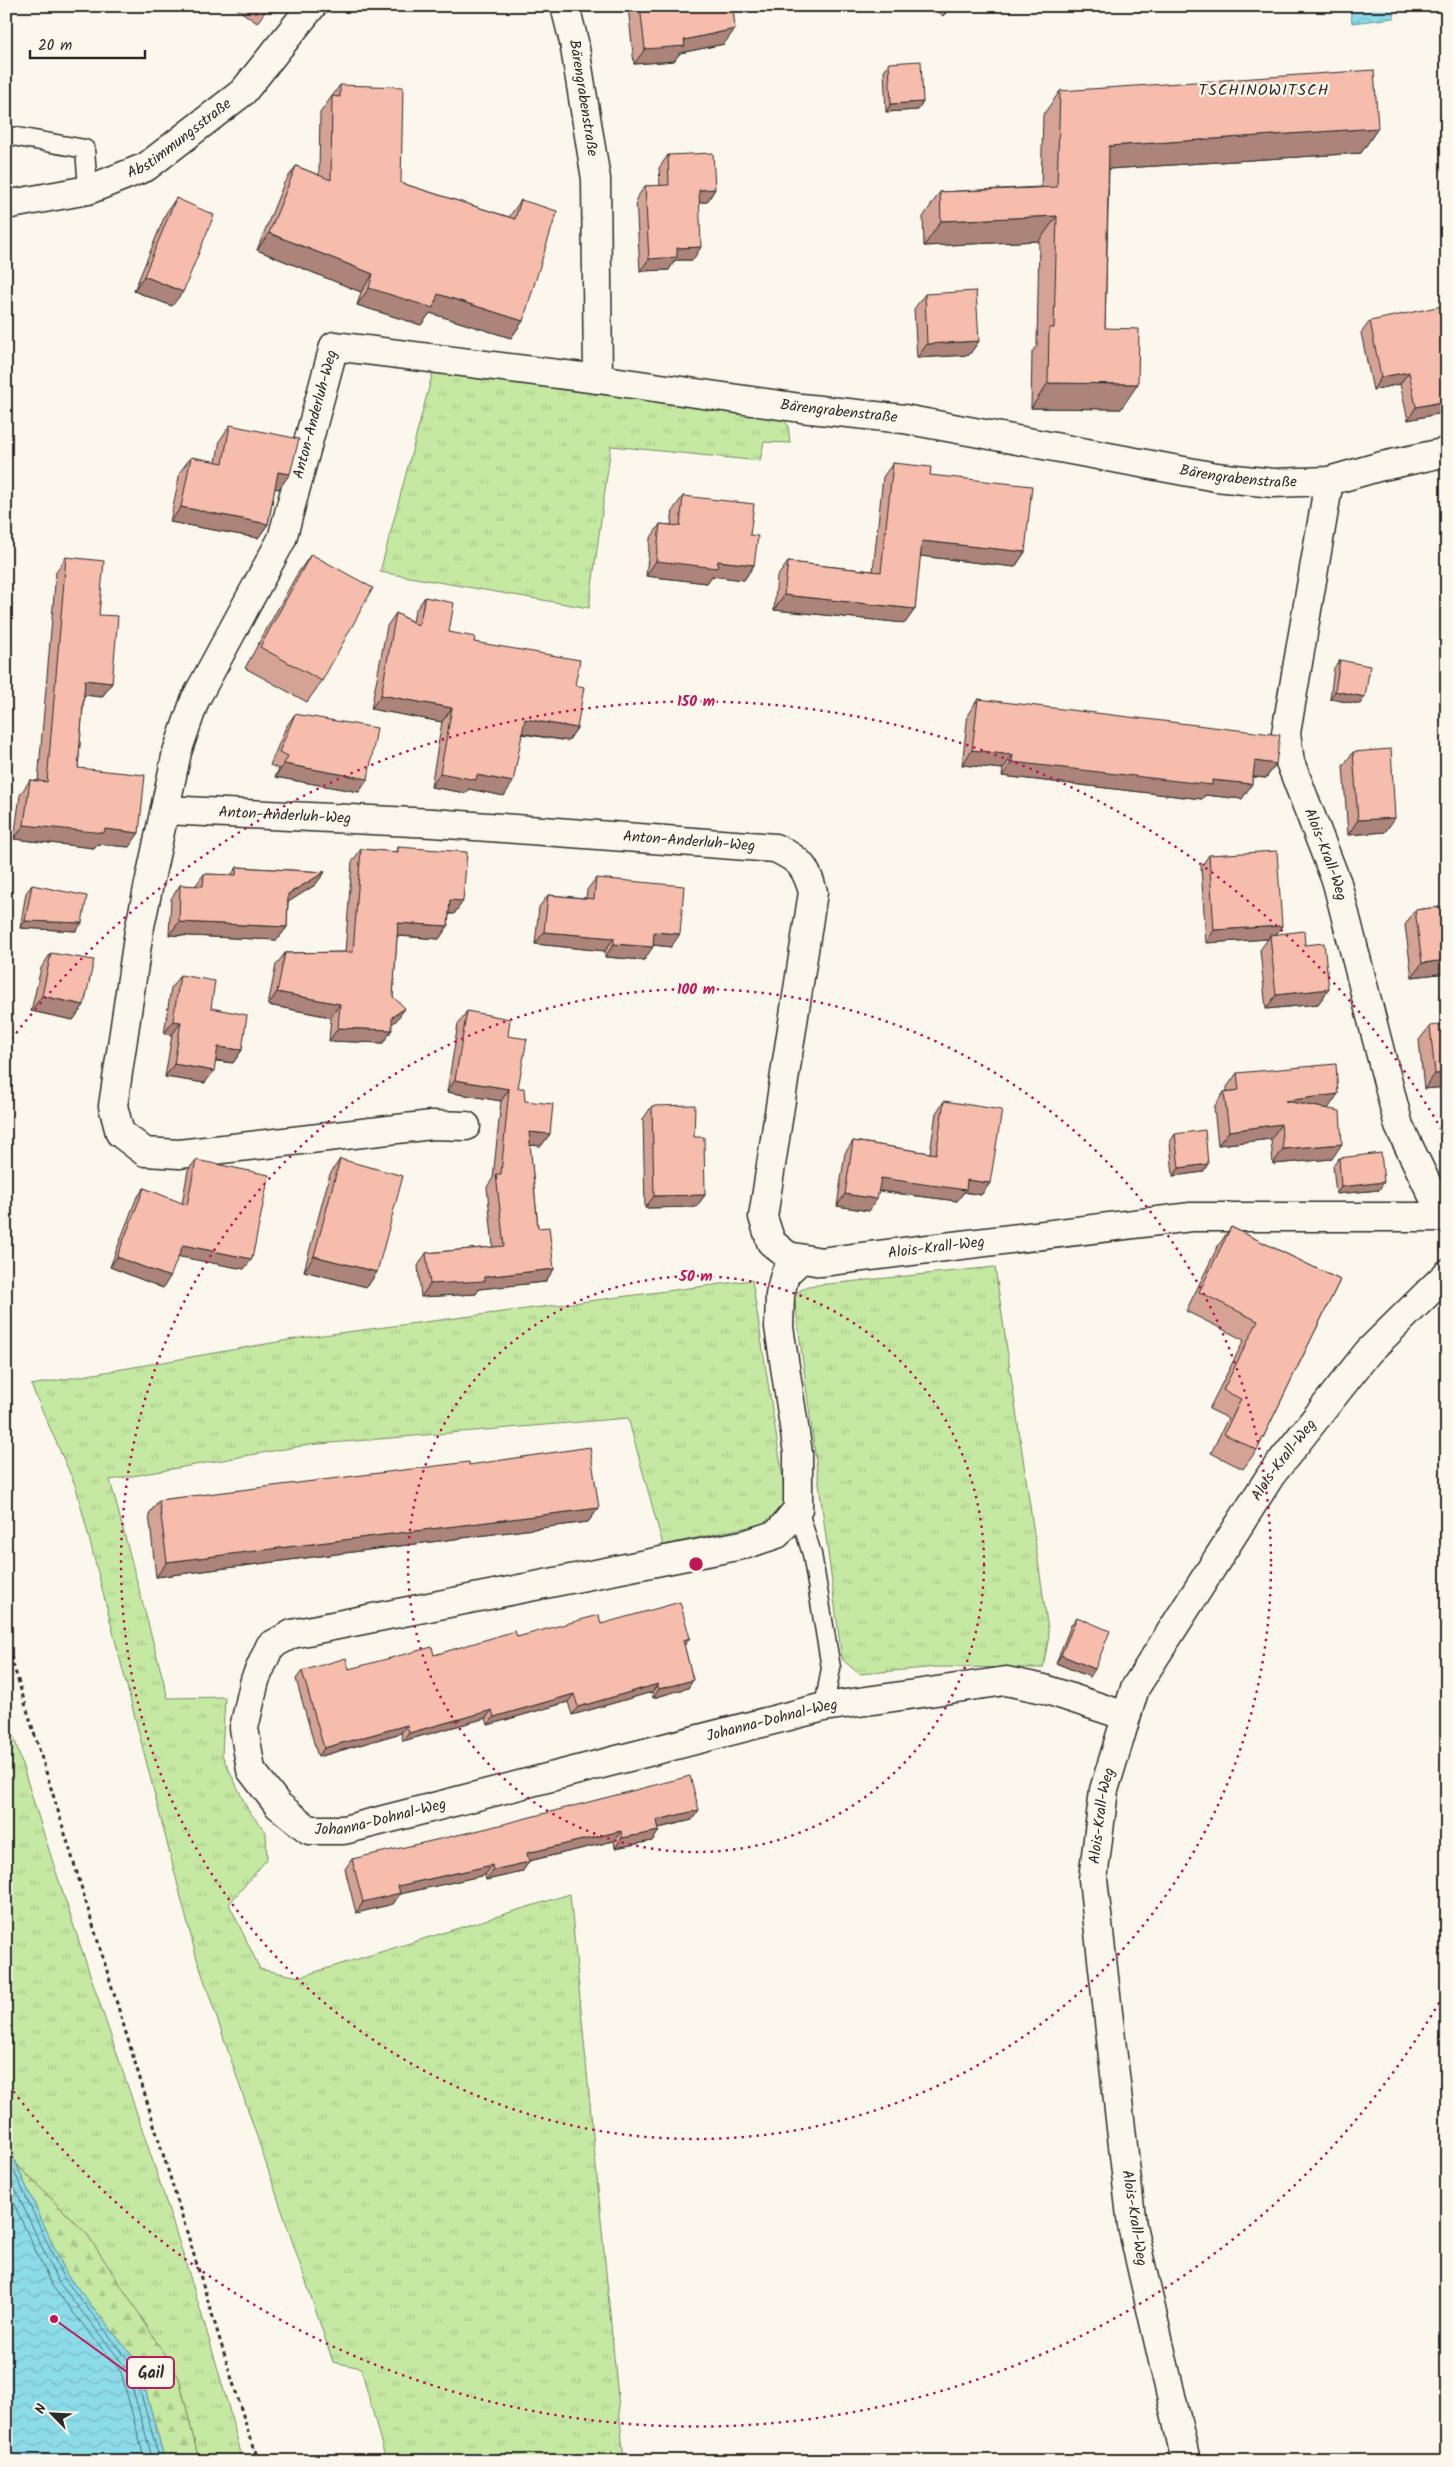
<svg xmlns="http://www.w3.org/2000/svg" width="1453" height="2467" viewBox="0 0 1453 2467" font-family="Kalam,sans-serif">
  <defs>
    <pattern id="grass-tufts" width="24" height="20" patternUnits="userSpaceOnUse" patternTransform="scale(1.25)"><rect width="24" height="20" fill="#c5e9a2"/><path d="M3 7l-1-3M5 7V3M7 7l1-3M15 17l-1-3M17 17v-4M19 17l1-3" fill="none" stroke="#a9c88c"/></pattern>
    <pattern id="forest-firs" width="22" height="20" patternUnits="userSpaceOnUse" patternTransform="scale(1.25)"><rect width="22" height="20" fill="#c5e9a2"/><path d="M5 1l3.5 6h-7zM16 11l3.5 6h-7z" fill="#a9c88c"/></pattern>
    <pattern id="water-waves" width="16" height="10" patternUnits="userSpaceOnUse" patternTransform="scale(1.25)"><rect width="16" height="10" fill="#8cdbe9"/><path d="M0 5q4-4 8 0t8 0" fill="none" stroke="#79bcc8"/></pattern>
  </defs>
  <rect width="100%" height="100%" fill="#fbf7ec"/>
  <filter id="ink" filterUnits="userSpaceOnUse"><feTurbulence type="fractalNoise" baseFrequency=".02" numOctaves="2"/><feDisplacementMap in="SourceGraphic" scale="10" xChannelSelector="R" yChannelSelector="G"/><feConvolveMatrix kernelMatrix="1 2 1 2 8 2 1 2 1" color-interpolation-filters="sRGB"/></filter>
  <g filter="url(#ink)">
    <path fill="url(#grass-tufts)" stroke="#788a66" d="M433 372 780 415 788 425 790 443 764 442 760 461 611 446 589 608 380 572Z
      M995 1267 1049 1636 1043 1668 937 1667 859 1674 842 1659 794 1294 808 1286Z
      M752 1280 785 1492 783 1513 763 1524 663 1545 628 1418 307 1445 110 1480 168 1698 225 1697 222 1755 248 1810 266 1832 267 1859 229 1904 260 1969 299 1977 570 1894 624 2461H386L361 2368 333 2362 196 1956 76 1487 31 1385 300 1338Z
      M6 1710C79 1962 177 2206 243 2461H199L179 2378 87 2234 16 2164 6 2142Z"/>
    <path fill="url(#forest-firs)" stroke="#788a66" d="M16 2164 87 2234 140 2315 179 2378 199 2461H165L138 2363 67 2275Z"/>
    <path fill="url(#water-waves)" stroke="#65959d" d="M1350 6H1393L1394 18 1352 23Z
      M6 2142 67 2275 138 2363 165 2461H6Z"/>
    <g fill="none" stroke-linecap="round" stroke-linejoin="round">
      <path stroke="#527177" stroke-width="1" d="M6 2154 63 2277 133 2366 160 2461
        M6 2169 57 2280 127 2369 153 2461
        M6 2187 52 2286 121 2372 145 2461"/>
      <defs>
        <path id="service" d="M6 135 85 149 88 190
          M798 1509 812 1554 831 1668 824 1707"/>
        <g id="minor">
          <path id="s1" d="M565 6 574 42 596 179 598 379 801 408 904 419 1216 477 1273 483 1329 481 1378 467 1447 452"/>
          <path id="s2" d="M6 205 88 190 146 167 243 92 312 6"/>
          <path id="s3" d="M1329 481 1286 733 1290 762 1337 883 1399 1126 1443 1217 1447 1219"/>
          <path id="s4" d="M165 810 433 823 775 848C799 859 806 866 813 892L763 1217 771 1242 788 1256 821 1262 1191 1217H1443"/>
          <path id="s5" d="M466 1126 432 1125 179 1154 145 1152 120 1133 113 1106 139 931 177 752 195 700 282 539 334 346 598 379"/>
          <path id="s6" d="M801 1259 785 1274 780 1295 779 1327 798 1453V1509L777 1534 747 1544 292 1634 270 1646 255 1680 244 1728 251 1770 278 1805 309 1830H344L824 1707 1006 1681 1044 1689 1126 1716"/>
          <path id="s7" d="M1186 2461 1132 2226 1093 1879 1104 1790 1135 1688 1271 1475 1368 1352 1447 1274"/>
        </g>
      </defs>
      <use href="#service" stroke="#2b2b2b" stroke-width="21"/>
      <use href="#minor" stroke="#2b2b2b" stroke-width="31"/>
      <path stroke="#2b2b2b" stroke-width="3" stroke-dasharray="4 4" stroke-linecap="butt" d="M6 1641 257 2461
        M255 2450 265 2461"/>
      <use href="#service" stroke="#fbf7ec" stroke-width="18"/>
      <use href="#minor" stroke="#fbf7ec" stroke-width="28"/>
    </g>
    <path fill="#d4a395" stroke="#2b2b2b" d="M233 6H269L257 23Z
      M628 6H733L724 44 680 53 674 61 634 64Z
      M885 6H909L885 11Z
      M932 6H952L943 16Z
      M889 63 923 102 918 110 886 112 884 71Z
      M340 85 401 183 509 217 521 200 523 321 511 338 430 313 421 325 357 305 361 292 257 250 284 183 296 166 319 175 320 113Z
      M1060 91 1378 128 1361 153 1109 169 1105 328 1121 409 1031 408 1032 352 1037 346 1039 241 924 246 923 217 940 192 1041 187 1043 115Z
      M668 155 715 189 707 202H699L693 260H675L669 270 640 271 636 199 645 186H660L659 168Z
      M176 198 172 306 134 291 166 213Z
      M925 294 979 341 969 355 917 358 914 309Z
      M1370 321 1447 412 1408 420 1400 384 1373 390 1361 333Z
      M230 425 279 489 275 488 268 524 258 538 170 522 180 472 191 457 216 462 220 440Z
      M893 463 930 475 1025 552 1015 567 920 556 915 609 905 623 774 610 777 577 788 562 873 571 883 477Z
      M683 496 750 535 754 565 744 580 712 576 707 583 646 576 650 539 660 524 671 525 673 510Z
      M311 554 322 681 307 702 245 668 296 576Z
      M66 557 99 615 112 683 102 697 84 695 78 768 129 847 97 844 94 848 14 839 20 795 30 780 38 781 56 572Z
      M425 597 449 632 474 642 575 685 577 728 568 741 522 734 504 796 469 789 466 793 431 787 442 722 371 709 387 626 396 613 413 622 415 611Z
      M1340 660 1360 704 1330 699 1334 668Z
      M978 699 1276 764 1266 778 1253 777 1242 799 1205 795 1202 799 1002 776 1003 769 962 765 968 714Z
      M295 714 368 779 359 792 275 777 279 769 270 765 286 727Z
      M1353 752 1395 818 1385 832 1348 835 1343 766Z
      M398 847 463 901 454 914H449L448 926 439 939 397 936 393 997 396 1021 392 1023 383 1043 329 1041 331 1017 268 1005 276 965 285 953 345 952 352 862 361 849 395 852Z
      M1209 855 1277 934 1305 945 1329 989 1318 1004 1266 1009 1260 950 1268 939 1206 943 1201 867Z
      M237 867 325 872 315 885 288 902 287 927 277 940 169 935 171 899 180 885 195 886 204 874 231 875Z
      M596 878 671 947 653 945 644 960 605 957V951L535 944 539 907 548 895 586 898 587 890Z
      M32 885 76 931 20 928 26 893Z
      M1447 906V973L1412 977 1405 925 1415 910Z
      M51 953 84 1005 73 1020 31 1011 41 968Z
      M180 975 211 1008 242 1050 233 1063 216 1061 205 1083 165 1077 172 1035 164 1034 171 988Z
      M467 1011 508 1036 518 1088 525 1101 550 1134 541 1146 530 1145 538 1228 554 1269 545 1282 479 1289 476 1294 421 1297 418 1266 426 1253 493 1247 487 1187 493 1178 501 1101 447 1092 458 1024Z
      M1430 1026 1447 1087 1424 1089 1419 1040Z
      M1237 1073 1328 1109 1332 1159 1273 1164 1271 1139 1218 1145 1214 1107 1224 1092 1227 1091V1087Z
      M944 1101 990 1183 981 1195 964 1192 957 1201 879 1191 869 1211 837 1206 845 1153 853 1141 930 1153 936 1113Z
      M652 1106 694 1137 705 1195 696 1207 645 1208 643 1119Z
      M1175 1134 1203 1172 1173 1176 1170 1142Z
      M1339 1158 1379 1190 1336 1194 1333 1166Z
      M340 1159 377 1272 367 1287 304 1271 330 1174Z
      M196 1160 244 1269 178 1256 163 1288 110 1267 136 1199 144 1188 182 1204 188 1170Z
      M1231 1227 1340 1280 1257 1450 1243 1469 1211 1453 1228 1418 1209 1409 1244 1340 1186 1311 1218 1246Z
      M469 1465 599 1508 588 1522 156 1577 149 1514 159 1500Z
      M1077 1617 1095 1669 1090 1677 1056 1663 1071 1625Z
      M601 1624 684 1645 693 1680 688 1688 653 1698 652 1692 572 1715 568 1702 488 1725 486 1718 403 1741 401 1733 318 1757 296 1679 302 1671 349 1669 434 1655 517 1637Z
      M692 1820 659 1828V1831L652 1841 615 1848 614 1841 529 1861 522 1872 486 1880 485 1875 400 1894 393 1904 356 1913 345 1869 352 1859Z"/>
    <path fill="#ac8479" stroke="#2b2b2b" d="M889 6H909L885 11Z
      M950 6H952L943 16Z
      M735 29 724 44 680 53 674 61 634 64 645 49 684 40Z
      M923 102 918 110 886 112 891 104Z
      M1378 128 1361 153 1092 170 1109 146Z
      M715 189 707 202H690L699 190Z
      M1057 216 1039 241 924 246 941 221Z
      M269 233 373 274 361 292 257 250Z
      M701 247 693 260H675L669 270 640 271 649 259 677 248Z
      M144 276 183 292 172 306 134 291Z
      M369 288 438 294 523 321 511 338 430 313 421 325 357 305Z
      M979 341 969 355 917 358 927 344Z
      M1409 372 1400 384 1373 390 1381 377Z
      M1048 383 1138 384 1121 409 1031 408Z
      M1447 401V412L1408 420 1416 407Z
      M278 472 290 474 279 489 268 487Z
      M181 507 268 524 258 538 170 522Z
      M922 541 1025 552 1015 567 912 555Z
      M656 561H718L754 565 744 580 712 576 707 583 646 576Z
      M784 595 915 609 905 623 774 610Z
      M85 680 112 683 102 697 75 694Z
      M1335 691 1365 697 1360 704 1330 699Z
      M381 695 452 708 442 722 371 709Z
      M525 719 577 728 568 741 515 732Z
      M972 750 1013 755 1003 769 962 765Z
      M1255 761 1276 764 1266 778 1244 776Z
      M1012 762 1212 780 1252 784 1242 799 1205 795 1202 799 1002 776Z
      M284 764 368 779 359 792 275 777Z
      M440 773 477 775 513 782 504 796 469 789 466 793 431 787Z
      M1395 818 1385 832 1348 835 1358 820Z
      M24 825 105 829 139 833 129 847 97 844 94 848 14 839Z
      M325 872 315 885 279 908 288 894Z
      M450 900 463 901 454 914 441 913Z
      M25 921 82 923 76 931 20 928Z
      M179 922 287 927 277 940 169 935Z
      M398 923 448 926 439 939 389 935Z
      M1282 926 1273 939 1270 935 1268 939 1206 943 1214 930Z
      M544 932 614 938 605 951 535 944Z
      M654 932 680 934 671 947 645 944Z
      M614 944 653 947 644 960 605 957Z
      M1447 960V973L1412 977 1422 963Z
      M1329 989 1318 1004 1266 1009 1276 995Z
      M277 992 340 1004 331 1017 268 1005Z
      M42 996 84 1005 73 1020 31 1011Z
      M405 1008 396 1021 383 1030 392 1017Z
      M173 1021 181 1022 172 1035 164 1034Z
      M338 1028 392 1030 383 1043 329 1041Z
      M218 1047 242 1050 233 1063 209 1059Z
      M174 1064 214 1071 205 1083 165 1077Z
      M1447 1073V1087L1424 1089 1435 1074Z
      M455 1080 509 1089 501 1101 447 1092Z
      M1338 1094 1328 1109 1285 1101Z
      M1281 1124 1271 1139 1218 1145 1229 1131Z
      M529 1132 550 1134 541 1146 520 1144Z
      M1342 1144 1332 1159 1273 1164 1283 1149Z
      M1208 1164 1203 1172 1173 1176 1179 1168Z
      M881 1178 967 1180 990 1183 981 1195 964 1192 957 1201 872 1190Z
      M1384 1182 1379 1190 1336 1194 1341 1187Z
      M845 1194 877 1199 869 1211 837 1206Z
      M705 1195 696 1207 645 1208 654 1196Z
      M183 1245 252 1259 244 1269 175 1256Z
      M314 1256 377 1272 367 1287 304 1271Z
      M117 1257 170 1277 163 1288 110 1267Z
      M554 1269 545 1282 479 1289 476 1294 421 1297 430 1284 484 1277Z
      M599 1508 588 1522 156 1577 167 1562Z
      M690 1638 684 1646 683 1640Z
      M1061 1655 1095 1669 1090 1677 1056 1663Z
      M693 1680 688 1688 653 1698 659 1689Z
      M658 1684 652 1692 572 1715 578 1707Z
      M574 1694 568 1702 488 1725 494 1717Z
      M492 1710 486 1718 403 1741 409 1733Z
      M407 1725 401 1733 318 1757 324 1748Z
      M699 1810 692 1820 650 1830 657 1820Z
      M621 1831 614 1841 520 1863 527 1853Z
      M659 1831 652 1841 615 1848 622 1838Z
      M529 1862 522 1872 486 1880 493 1870Z
      M492 1865 485 1875 400 1894 393 1904 356 1913 363 1902 398 1886Z"/>
    <path fill="#f6bdad" stroke="#2b2b2b" d="M640 6H733L735 29 684 40 685 46 645 49Z
      M921 61 923 102 891 104 889 63Z
      M1374 70 1378 128 1109 146 1105 328 1139 329 1138 384 1048 383 1049 328H1054L1057 216 941 221 940 192 1057 187 1060 91Z
      M340 85 403 87 401 183 515 219 521 200 557 211 523 321 438 294 433 308 369 288 373 274 269 233 296 166 331 180 332 96 340 97Z
      M713 153 715 189 699 190 701 247 677 248V257L649 259 645 186 669 185 668 155Z
      M176 198 214 215 183 292 144 276Z
      M976 291 979 341 927 344 925 294Z
      M1447 305V401L1416 407 1409 372 1381 377 1370 321Z
      M230 425 299 439 290 474 278 472 268 524 181 507 191 457 223 463Z
      M893 463 931 467 930 475 1032 486 1025 552 922 541 915 609 784 595 788 562 881 572Z
      M683 496 754 504 750 535 758 536 754 565 718 561 717 568 656 561 660 524 680 526Z
      M311 554 373 588 322 681 260 647Z
      M66 557 104 561 99 615 118 616 112 683 85 680 78 768 145 775 139 833 105 829 104 833 24 825 30 780 47 782Z
      M425 597 454 603 449 632 475 637 474 642 580 660 575 685 584 687 577 728 525 719 513 782 477 775 476 780 440 773 452 708 381 695 396 613 419 626Z
      M1340 660 1370 666 1365 697 1335 691Z
      M978 699 1280 735 1276 764 1255 761 1252 784 1212 780V785L1012 762 1013 755 972 750Z
      M295 714 377 728 368 779 284 764 288 756 279 752Z
      M1391 749 1395 818 1358 820 1353 752Z
      M398 847 467 852 463 901 450 900 448 926 398 923 393 997 405 1008 392 1017V1030L338 1028 340 1004 277 992 285 953 353 952 361 849 398 852Z
      M1277 851 1282 926 1214 930 1209 855Z
      M237 867 325 872 288 894 287 927 179 922 180 885 203 886 204 874 236 875Z
      M596 878 684 886 680 934 654 932 653 947 614 944V938L544 932 548 895 594 899Z
      M32 885 87 896 82 923 25 921Z
      M1447 906V960L1422 963 1415 910Z
      M1304 931 1305 945 1324 943 1329 989 1276 995 1270 935Z
      M51 953 94 960 84 1005 42 996Z
      M180 975 215 981 211 1008 247 1015 242 1050 218 1047 214 1071 174 1064 181 1022 173 1021Z
      M467 1011 510 1019 508 1036 527 1039 518 1088H524L525 1101 553 1104 550 1134 529 1132 538 1228 549 1227 554 1269 484 1277 485 1281 430 1284 426 1253 504 1246 496 1174H501L509 1089 455 1080Z
      M1447 1024V1073L1435 1074 1430 1026Z
      M1336 1064 1338 1094 1285 1101 1340 1111 1342 1144 1283 1149 1281 1124 1229 1131 1224 1092 1239 1090 1237 1073Z
      M944 1101 1002 1110 990 1183 967 1180 966 1190 881 1178 877 1199 845 1194 853 1141 936 1154Z
      M695 1105 694 1137H704L705 1195 654 1196 652 1106Z
      M1205 1130 1208 1164 1179 1168 1175 1134Z
      M1381 1153 1384 1182 1341 1187 1339 1158Z
      M340 1159 403 1176 377 1272 314 1256Z
      M196 1160 269 1175 252 1259 183 1245 170 1277 117 1257 144 1188 187 1205Z
      M1231 1227 1340 1280 1257 1450 1224 1434 1241 1399 1223 1390 1258 1321 1199 1292Z
      M590 1447 599 1508 167 1562 159 1500 469 1462V1465Z
      M680 1602 690 1638 683 1640 693 1680 659 1689 658 1684 578 1707 574 1694 494 1717 492 1710 409 1733 407 1725 324 1748 302 1671 346 1658 349 1669 432 1647 434 1655 515 1631 517 1637 599 1615 601 1624Z
      M1077 1617 1110 1631 1095 1669 1061 1655Z
      M690 1776 699 1810 657 1820 659 1831 622 1838 621 1831 527 1853 529 1862 493 1870 492 1865 398 1886 400 1893 363 1902 352 1859 484 1829Z"/>
  </g>
  <g fill="none" stroke="#c2185b" stroke-width="2.5" stroke-dasharray="2.5 5">
    <circle cx="696" cy="1564" r="288"/>
    <circle cx="696" cy="1564" r="575"/>
    <path d="M1443 1996A863 863 0 0 1 7 2083M7 1045A863 863 0 0 1 1443 1132"/>
  </g>
  <g text-anchor="middle" dominant-baseline="central" stroke-width="4.5" stroke-linejoin="round" paint-order="stroke">
    <g font-size="15" fill="#2b2b2b" stroke="#fbf7ec">
      <text stroke="none"><textPath href="#s1" startOffset="94">Bärengrabenstraße</textPath></text>
      <text stroke="none"><textPath href="#s2" startOffset="189">Abstimmungsstraße</textPath></text>
      <text stroke="none"><textPath href="#s1" startOffset="619">Bärengrabenstraße</textPath></text>
      <text stroke="none"><textPath href="#s5" startOffset="1109">Anton-Anderluh-Weg</textPath></text>
      <text stroke="none"><textPath href="#s1" startOffset="1024">Bärengrabenstraße</textPath></text>
      <text stroke="none"><textPath href="#s4" startOffset="120">Anton-Anderluh-Weg</textPath></text>
      <text stroke="none"><textPath href="#s4" startOffset="525">Anton-Anderluh-Weg</textPath></text>
      <text stroke="none"><textPath href="#s3" startOffset="384">Alois-Krall-Weg</textPath></text>
      <text stroke="none"><textPath href="#s4" startOffset="1199">Alois-Krall-Weg</textPath></text>
      <text stroke="none"><textPath href="#s7" startOffset="1059">Alois-Krall-Weg</textPath></text>
      <text stroke="none"><textPath href="#s6" startOffset="1502">Johanna-Dohnal-Weg</textPath></text>
      <text stroke="none"><textPath href="#s6" startOffset="1098">Johanna-Dohnal-Weg</textPath></text>
      <text stroke="none"><textPath href="#s7" startOffset="654">Alois-Krall-Weg</textPath></text>
      <text transform="translate(1134 2218) rotate(81)">Alois-Krall-Weg</text>
    </g>
    <g font-size="16" letter-spacing="1" fill="#2b2b2b" stroke="#fbf7ec">
      <text x="1264" y="90">TSCHINOWITSCH</text>
    </g>
  </g>
  <circle cx="696" cy="1564" r="8" fill="#c2185b" stroke="#fbf7ec" stroke-width="2.5"/>
  <g font-size="15" text-anchor="middle" font-weight="bold" fill="#c2185b" stroke="#fbf7ec" stroke-width="4.5" stroke-linejoin="round" paint-order="stroke">
    <text x="696" y="706">150 m</text>
    <text x="696" y="994">100 m</text>
    <text x="696" y="1281">50 m</text>
  </g>
  <path fill="none" stroke="#c2185b" stroke-width="2" d="M54 2319L127 2372"/>
  <circle fill="#c2185b" stroke="#fbf7ec" stroke-width="2" cx="54" cy="2319" r="5"/>
  <rect fill="#fbf7ec" stroke="#c2185b" stroke-width="2" x="127" y="2357" width="47" height="31" rx="5"/>
  <g font-size="16" text-anchor="middle" font-weight="bold" fill="#2b2b2b">
    <text x="151" y="2378">Gail</text>
  </g>
  <rect width="1453" height="2467" fill="none" stroke="#fbf7ec" stroke-width="25"/>
  <rect x="12" y="12" width="1428" height="2442" fill="none" stroke="#2b2b2b" stroke-width="2" filter="url(#ink)"/>
  <g transform="translate(52 2414) rotate(294)" stroke="#fbf7ec" stroke-width="4" paint-order="stroke">
  <path d="M0-4L9 19L0 12L-9 19Z" fill="#2b2b2b"/>
  <text y="-8" font-size="14" font-weight="bold" text-anchor="middle" fill="#2b2b2b">N</text>
  </g>
  <path d="M30 50v8h115v-8" fill="none" stroke="#2b2b2b" stroke-width="2.5"/>
  <text x="38" y="50" font-size="15" fill="#2b2b2b" stroke="#fbf7ec" stroke-width="4" paint-order="stroke">20 m</text>
</svg>
